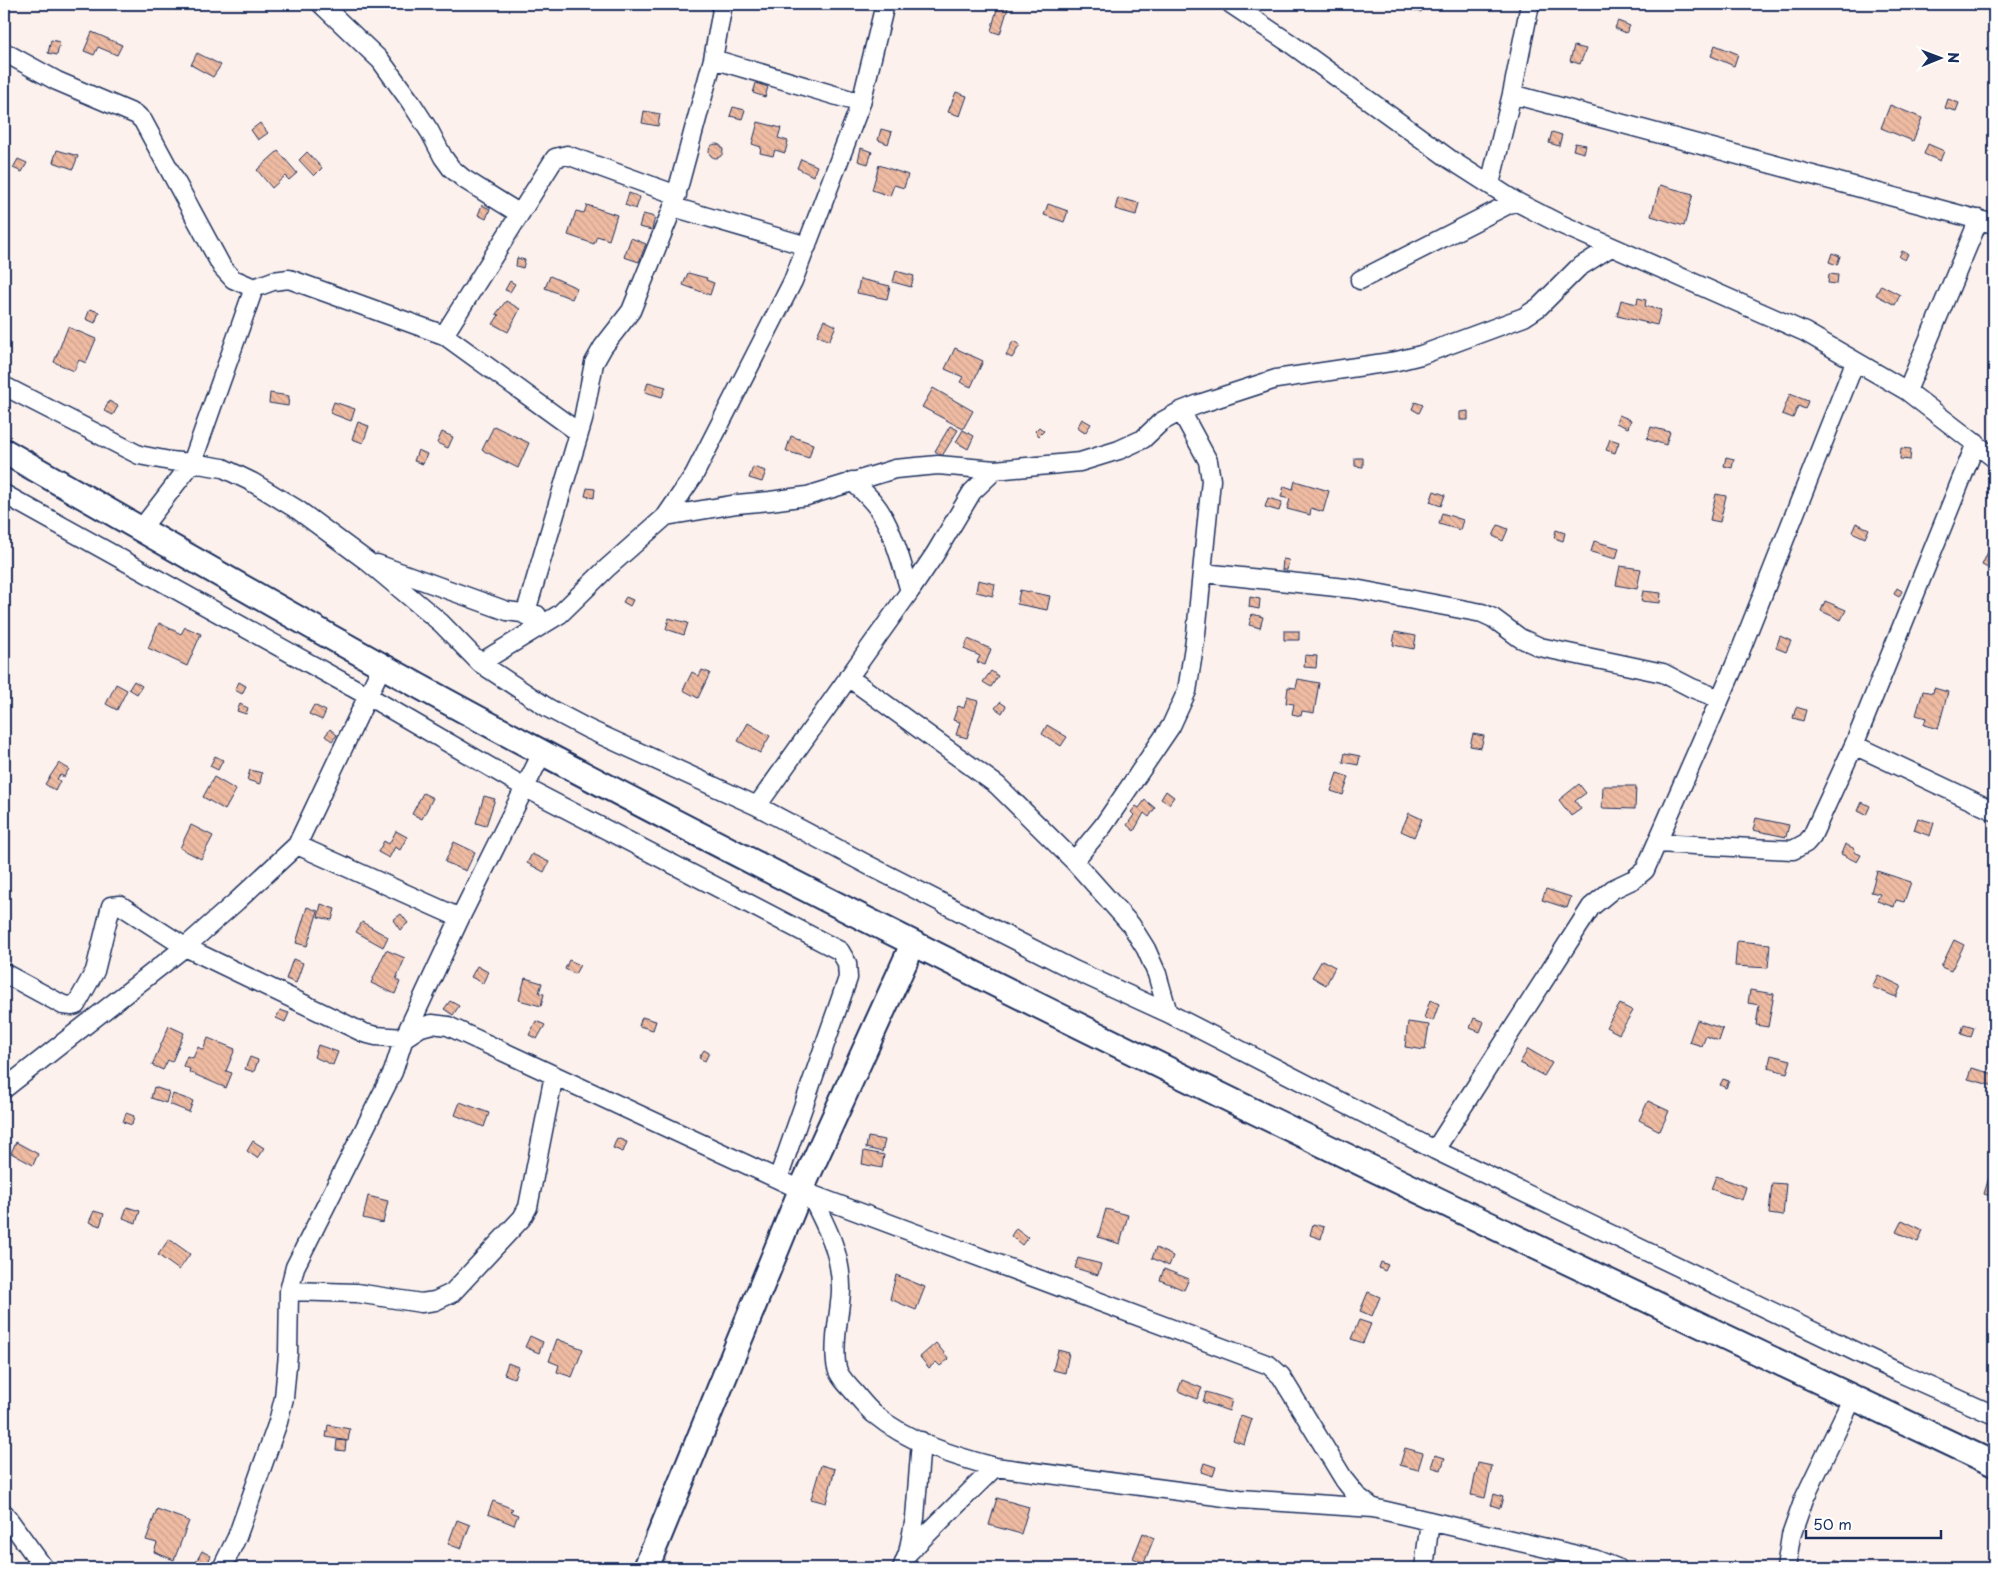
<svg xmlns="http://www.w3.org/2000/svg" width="1998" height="1572" viewBox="0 0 1998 1572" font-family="'Playpen Sans',sans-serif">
  <defs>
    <pattern id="building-back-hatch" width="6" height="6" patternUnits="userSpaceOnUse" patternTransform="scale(1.25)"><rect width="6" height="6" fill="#efbba2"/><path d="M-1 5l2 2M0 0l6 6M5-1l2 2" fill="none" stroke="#cca18e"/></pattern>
  </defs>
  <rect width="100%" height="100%" fill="#fcf1ec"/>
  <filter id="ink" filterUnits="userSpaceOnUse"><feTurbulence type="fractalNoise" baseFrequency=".02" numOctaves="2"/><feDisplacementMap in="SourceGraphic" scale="10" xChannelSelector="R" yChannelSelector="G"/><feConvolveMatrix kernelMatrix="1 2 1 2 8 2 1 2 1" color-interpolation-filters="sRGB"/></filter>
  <g filter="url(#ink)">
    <path fill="url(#building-back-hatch)" stroke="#1b2f5e" d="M1414 4H1423L1421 12 1412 10Z
      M998 5 1008 8 1000 34 991 31Z
      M1618 21 1630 26 1626 33 1615 28Z
      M92 32 122 45 117 55 98 47 94 55 84 51Z
      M51 40 60 42 57 55 48 53Z
      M1715 45 1738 54 1734 66 1711 56Z
      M1574 46 1586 49 1580 64 1570 61Z
      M197 53 221 65 213 77 191 65Z
      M756 83 768 87 765 97 753 93Z
      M956 92 967 96 960 116 948 112Z
      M1948 99 1959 103 1956 111 1945 108Z
      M1890 105 1922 118 1913 141 1881 128Z
      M733 107 745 110 742 119 730 116Z
      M644 111 660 114 658 126 642 123Z
      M758 122 781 128 778 138 788 141 785 153 775 150 773 156 760 153 761 147 752 144Z
      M260 123 268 133 258 140 251 130Z
      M881 129 892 132 888 144 878 140Z
      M1552 132 1562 135 1559 146 1549 143Z
      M1575 143 1586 145 1584 153 1573 150Z
      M1928 144 1944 151 1940 161 1924 154Z
      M709 151a7 7 0 1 1 14 0a7 7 0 1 1-14 0Z
      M861 148 872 152 868 164 858 161Z
      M57 150 78 156 73 169 53 162Z
      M278 151 297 173 289 180 285 176 272 188 257 170Z
      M307 152 322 168 314 176 299 160Z
      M18 159 27 163 22 172 13 168Z
      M801 159 817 166 813 176 797 168Z
      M879 165 908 175 904 188 894 185 890 196 872 190Z
      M1660 185 1693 194 1684 226 1651 216Z
      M629 193 640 197 636 209 625 205Z
      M1118 198 1139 203 1136 215 1115 209Z
      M1048 204 1068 211 1064 222 1044 215Z
      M482 205 490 209 486 219 478 215Z
      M587 205 617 215 609 240 597 236 594 244 568 235 576 211 584 213Z
      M643 214 655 217 652 230 639 227Z
      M631 238 646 244 639 262 624 257Z
      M1902 251 1908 254 1905 260 1899 257Z
      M1832 253 1840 256 1837 265 1829 262Z
      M517 258 525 260 523 268 516 266Z
      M896 271 914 276 911 287 893 282Z
      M688 273 707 278 706 280 714 283 710 295 683 285Z
      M1829 274 1838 275 1837 284 1828 283Z
      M550 276 577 288 572 299 545 288Z
      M860 279 890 286 887 299 857 293Z
      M510 281 515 284 510 292 505 290Z
      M1881 285 1900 295 1895 305 1876 295Z
      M1638 298 1646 300 1645 306 1661 310 1657 325 1617 316 1621 300 1637 304Z
      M506 301 520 309 508 332 493 324 499 315 496 314Z
      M90 309 99 312 95 323 86 319Z
      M824 320 836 326 829 341 817 335Z
      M68 327 96 339 86 363 79 360 74 371 54 362Z
      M1013 341 1020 345 1012 358 1006 355Z
      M955 348 983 361 971 387 960 382 963 377 945 369Z
      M648 382 666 387 662 397 645 392Z
      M933 388 973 411 963 429 922 407Z
      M270 393 289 396 288 406 269 403Z
      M1790 394 1808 401 1805 409 1798 406 1793 418 1782 414Z
      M109 401 118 406 113 415 104 411Z
      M334 402 355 409 351 421 330 413Z
      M1415 402 1423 405 1419 413 1412 409Z
      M1468 411V420H1460V412Z
      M1619 415 1631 420 1628 428 1616 423Z
      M1082 419 1091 424 1085 433 1077 428Z
      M358 422 369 426 363 443 352 439Z
      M494 426 529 443 518 468 482 450Z
      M950 426 958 430 942 456 935 451Z
      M1039 427 1044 431 1039 436 1035 431Z
      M1651 427 1670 432 1666 445 1647 439Z
      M963 430 974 436 968 449 956 442Z
      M442 432 453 437 448 448 437 443Z
      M791 436 813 444 809 458 786 451Z
      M1610 439 1619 442 1615 453 1606 450Z
      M1901 448 1911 449 1910 460 1900 459Z
      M418 450 427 454 423 464 414 461Z
      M1726 457 1734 459 1732 468 1724 466Z
      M1355 458H1363V467L1355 466Z
      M753 467 766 471 762 482 749 478Z
      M1295 481 1329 491 1323 512 1311 508 1310 515 1287 509 1290 499 1281 497 1284 486 1293 489Z
      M587 488 595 489 594 498 585 496Z
      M1434 491 1445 495 1441 506 1430 502Z
      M1716 494 1726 496 1720 522 1710 520Z
      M1268 498 1282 502 1279 511 1265 507Z
      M1442 513 1463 520 1460 530 1439 524Z
      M1856 523 1869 529 1865 538 1852 532Z
      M1498 525 1508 529 1503 541 1493 536Z
      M4 530 10 534 6 544 4 543Z
      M1556 530 1565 533 1563 541 1554 538Z
      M1594 541 1619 548 1616 559 1591 552Z
      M1993 541 1994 542V571L1982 565Z
      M1283 559 1289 560 1287 570H1282Z
      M1620 566 1641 569 1637 589 1616 585Z
      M978 580 995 584 993 596 976 592Z
      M1897 588 1902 591 1899 597 1894 594Z
      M1020 590 1050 596 1047 610 1017 604Z
      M1643 591 1661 593 1660 603 1641 601Z
      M626 597 633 600 630 606 623 602Z
      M1250 597 1260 599 1259 609 1249 607Z
      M1825 601 1846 610 1841 620 1821 611Z
      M1252 614 1263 617 1260 628 1249 625Z
      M669 618 688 623 684 635 666 629Z
      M159 623 181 634 185 627 201 634 187 666 148 648Z
      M1284 631H1299V640H1284Z
      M1395 632 1416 636 1414 649 1393 645Z
      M1780 636 1791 641 1786 652 1776 648Z
      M968 639 991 649 985 665 977 662 980 656 964 649Z
      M1305 655 1317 656 1316 668 1304 667Z
      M702 670 710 673 698 698 683 690 692 672 699 676Z
      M991 671 998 676 991 687 983 682Z
      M1298 679 1319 683 1314 713 1302 711 1301 716 1292 714 1294 704 1286 703 1288 687 1296 688Z
      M134 681 142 686 137 694 129 689Z
      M239 682 246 686 242 694 235 690Z
      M116 684 127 690 117 710 106 704Z
      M1934 688 1948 692 1938 729 1924 725 1926 718 1916 715 1923 691 1933 693Z
      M967 698 978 701 967 738 956 735 960 722 953 720 958 706 964 708Z
      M1000 702 1006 706 1002 713 995 708Z
      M240 704 248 708 246 714 237 711Z
      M314 705 326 711 322 720 309 714Z
      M1796 707 1806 710 1803 721 1793 718Z
      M748 723 770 736 760 753 738 741Z
      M1047 725 1067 737 1061 746 1042 734Z
      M330 729 337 735 332 741 325 736Z
      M1473 734 1484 736 1481 748 1470 746Z
      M1345 753 1360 756 1358 765 1343 762Z
      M215 756 223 760 218 770 210 766Z
      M59 763 69 769 64 777 60 775 57 779 60 781 55 791 45 784Z
      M250 770 262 773 260 784 247 780Z
      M1337 773 1349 777 1343 795 1331 791Z
      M214 777 236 790 225 810 203 797Z
      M1579 784 1586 793 1575 801 1581 809 1571 816 1559 800Z
      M1603 786H1636L1635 809 1602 808Z
      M1166 791 1174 797 1169 804 1161 799Z
      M423 793 433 798 422 819 412 814Z
      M484 796 495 799 486 826 476 823Z
      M1145 800 1155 808 1149 817 1144 813 1134 831 1127 825 1134 815 1131 812 1136 806 1139 808Z
      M1862 802 1870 806 1866 815 1858 811Z
      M1409 813 1422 819 1414 837 1401 831Z
      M1756 818 1789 825 1786 837 1753 830Z
      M1918 818 1934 823 1930 836 1914 830Z
      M191 825 213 836 201 859 180 848Z
      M396 831 407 837 400 850 395 847 389 858 378 852 384 841 389 844Z
      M454 842 475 852 466 871 445 862Z
      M1845 844 1855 849 1854 852 1861 855 1857 862 1841 854Z
      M532 854 549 862 544 872 527 863Z
      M1877 871 1911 882 1904 902 1896 900 1894 907 1877 901 1880 894 1871 892Z
      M1546 889 1571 897 1567 908 1542 900Z
      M321 904 335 909 332 920 318 917Z
      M307 907 318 911 307 946 296 943Z
      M401 914 408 923 400 930 393 920Z
      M362 922 388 937 383 947 356 932Z
      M1954 940 1964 945 1951 971 1941 967Z
      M1737 941 1770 944 1768 968 1735 966Z
      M386 950 405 958 396 979 400 982 395 994 371 983Z
      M293 959 303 963 296 983 286 979Z
      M569 960 580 965 575 974 565 969Z
      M1322 960 1335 967 1326 985 1312 977Z
      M477 966 488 972 483 983 471 977Z
      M1878 975 1901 986 1896 997 1872 987Z
      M525 978 542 983 539 993 544 994 541 1006 519 1000Z
      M1750 990 1774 994 1768 1027 1756 1025 1759 1005 1748 1003Z
      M1430 1000 1439 1004 1433 1021 1424 1018Z
      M450 1001 459 1006 453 1015 444 1009Z
      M1620 1004 1633 1011 1619 1034 1606 1027Z
      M280 1010 289 1013 285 1022 276 1018Z
      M642 1017 656 1021 653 1030 639 1026Z
      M1474 1018 1484 1022 1480 1032 1470 1028Z
      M1697 1020 1723 1029 1719 1041 1706 1036 1702 1046 1689 1042Z
      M536 1021 545 1025 537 1039 529 1035Z
      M1408 1022 1429 1025 1425 1050 1405 1047Z
      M1964 1024 1974 1027 1971 1037 1961 1034Z
      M169 1026 184 1033 172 1062 168 1060 163 1070 152 1065Z
      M208 1038 235 1049 226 1071 232 1073 226 1088 189 1072 190 1069 183 1066 187 1056 193 1058 198 1047 203 1050Z
      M318 1045 338 1052 333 1065 314 1057Z
      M1528 1049 1552 1063 1544 1076 1520 1063Z
      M704 1050 709 1053 705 1061 699 1058Z
      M1771 1055 1791 1060 1787 1073 1768 1068Z
      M250 1057 258 1060 254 1072 245 1069Z
      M1971 1068 1994 1074V1086L1968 1079Z
      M1723 1079 1729 1081 1726 1088 1720 1085Z
      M154 1087 169 1092 166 1103 151 1098Z
      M173 1094 193 1101 189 1112 169 1104Z
      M1648 1101 1669 1111 1660 1131 1639 1120Z
      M460 1102 489 1113 484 1127 455 1115Z
      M126 1113 134 1116 132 1125 123 1122Z
      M868 1137 885 1140 882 1152 866 1148Z
      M617 1138 627 1142 623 1152 613 1148Z
      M253 1141 264 1148 257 1158 247 1151Z
      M16 1142 38 1154 33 1165 11 1153Z
      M864 1151 884 1155 882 1168 862 1164Z
      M1990 1174 1994 1175V1197L1984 1194Z
      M1716 1176 1746 1187 1742 1200 1711 1189Z
      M1772 1183 1786 1184 1783 1216 1769 1214Z
      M368 1196 388 1201 383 1223 363 1218Z
      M127 1207 140 1211 136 1223 123 1218Z
      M1106 1209 1128 1215 1120 1244 1098 1237Z
      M94 1211 104 1214 100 1226 89 1222Z
      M1902 1220 1923 1230 1918 1242 1896 1232Z
      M1313 1224 1324 1227 1321 1239 1310 1235Z
      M1016 1228 1028 1237 1022 1245 1011 1236Z
      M169 1239 190 1254 179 1270 158 1255Z
      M1156 1248 1173 1256 1169 1266 1152 1258Z
      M1078 1258 1101 1264 1098 1275 1075 1268Z
      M1381 1262 1388 1265 1385 1271 1379 1268Z
      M1164 1269 1189 1279 1184 1290 1160 1280Z
      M896 1275 925 1287 916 1310 890 1299Z
      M1368 1292 1380 1297 1372 1316 1360 1311Z
      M1359 1320 1371 1324 1363 1343 1351 1339Z
      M530 1336 543 1342 539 1353 525 1347Z
      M557 1339 583 1349 572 1377 557 1372 559 1365 549 1361Z
      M936 1343 949 1359 940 1366 936 1362 929 1368 920 1357Z
      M1058 1350 1069 1353 1065 1373 1053 1370Z
      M508 1363 518 1367 514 1378 504 1374Z
      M1182 1380 1202 1388 1197 1399 1178 1391Z
      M1206 1392 1232 1400 1229 1411 1203 1402Z
      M1241 1415 1252 1419 1244 1444 1233 1440Z
      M328 1425 350 1429 348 1441 326 1437Z
      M337 1440 346 1441 345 1451 336 1450Z
      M1405 1448 1423 1453 1418 1470 1400 1465Z
      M1435 1455 1445 1458 1441 1470 1431 1467Z
      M1204 1463 1216 1467 1213 1476 1201 1472Z
      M1478 1463 1492 1466 1485 1498 1471 1495Z
      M821 1465 835 1469 826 1503 811 1499Z
      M1494 1494 1503 1497 1500 1508 1491 1505Z
      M997 1498 1029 1507 1021 1534 989 1525Z
      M493 1501 513 1509 510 1512 518 1515 514 1525 488 1514Z
      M157 1509 189 1521 174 1560 154 1552 157 1543 146 1540Z
      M457 1520 470 1525 461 1549 448 1544Z
      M1143 1533 1154 1538 1144 1563 1133 1558Z
      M202 1551 211 1556 205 1568 195 1564Z
      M1835 1560 1844 1565 1843 1568H1830Z
      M108 1564 114 1568H100L103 1565Z"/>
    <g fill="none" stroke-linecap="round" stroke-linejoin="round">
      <defs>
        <path id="street" d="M321 4 381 61 410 101 430 132 443 157 451 168 464 179 520 214
          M1231 4 1291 44 1451 160 1515 201 1558 223 1805 332 1907 391 1994 458
          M4 52 57 81 137 115 143 121 222 267 233 279 254 288
          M713 59 861 103
          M1512 94 1994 224
          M1490 184 1512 94 1530 4
          M673 207 807 246
          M1360 280 1515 201
          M444 335 555 158 567 155 677 195
          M4 386 139 455 170 461 192 463 254 288 273 281 289 279 444 335 578 432
          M1907 391 1979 219
          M852 481C863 491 874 501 881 513 895 536 902 565 910 591
          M4 494 368 696 526 788 840 951 847 963 848 978 778 1179
          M666 516 737 504 770 501 807 496 895 469 938 465 995 470
          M141 529 192 463 223 468 252 482 298 510 367 561 441 623 480 663 548 708 588 729 757 806 870 866 1074 970 1168 1013 1435 1150 1898 1372 1994 1415
          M377 564 507 611 537 615
          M1203 573 1355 589 1482 613 1493 618 1520 638 1540 647 1663 673 1692 688 1720 699
          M525 615 583 420 594 363 603 347 631 311 673 207 713 59 723 4
          M480 663 560 614 606 569 666 516 694 475 793 281 861 103 885 4
          M848 677 997 785 1074 861 1131 925 1146 949 1157 974 1168 1013
          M1854 745 1994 811
          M757 806 910 591 935 554 972 492 995 470 1080 462 1119 450 1143 439 1161 422 1181 411 1199 404 1276 379 1397 361 1421 355 1524 317 1539 307 1578 268 1611 247
          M1657 843 1793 850 1806 843 1812 836 1854 745 1976 443
          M297 845 460 918
          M1074 861 1103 826 1171 726 1187 691 1196 634 1211 480 1208 461 1181 411
          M4 973 63 1005 72 1006 76 1005 95 971 111 906 120 905 185 947 364 1033 376 1036 404 1038 421 1027 432 1024 448 1026 810 1194 1269 1365 1281 1376 1345 1481 1357 1496 1373 1508 1594 1559 1617 1568
          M4 1089 185 947 237 901 297 845 382 666
          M1435 1150 1591 907 1613 889 1634 879 1645 870 1734 667 1855 362
          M810 1194C826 1226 842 1254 841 1291 840 1314 833 1339 836 1363 837 1375 846 1383 853 1391 860 1399 866 1407 874 1414 908 1442 953 1456 995 1467
          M289 1291 357 1293 421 1303 435 1301 452 1293 522 1218 528 1207 554 1075
          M4 1513 44 1568
          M908 1553 915 1518 921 1441
          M222 1568 237 1537 278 1422 284 1398 288 1354 289 1291 295 1267 393 1072 404 1038 460 918 542 753
          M902 1568 908 1553 995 1467 1240 1499 1373 1508
          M1424 1568 1430 1521
          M1786 1568 1791 1536 1804 1499 1853 1397"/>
        <path id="secondary" d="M4 451C183 553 361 657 543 753 1019 1004 1507 1234 1994 1464
          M646 1568 801 1190 913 944"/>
      </defs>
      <use href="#street" stroke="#1b2f5e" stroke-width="21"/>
      <use href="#secondary" stroke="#1b2f5e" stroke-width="28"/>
      <use href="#street" stroke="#fff" stroke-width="18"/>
      <use href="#secondary" stroke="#fff" stroke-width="24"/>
    </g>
  </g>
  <rect width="1998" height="1572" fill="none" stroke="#fff" stroke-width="20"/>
  <rect x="10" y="10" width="1978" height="1552" fill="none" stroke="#1b2f5e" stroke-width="2" filter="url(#ink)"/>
  <g transform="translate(1940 58) rotate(89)" stroke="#ffffff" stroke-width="4" paint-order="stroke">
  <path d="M0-4L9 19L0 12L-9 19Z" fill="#1b2f5e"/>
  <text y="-8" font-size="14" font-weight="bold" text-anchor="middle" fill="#1b2f5e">N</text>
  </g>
  <path d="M1806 1530v8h135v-8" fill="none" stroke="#1b2f5e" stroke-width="2.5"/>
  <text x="1813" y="1530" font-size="15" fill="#1b2f5e" stroke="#ffffff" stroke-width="4" paint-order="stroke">50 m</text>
</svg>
